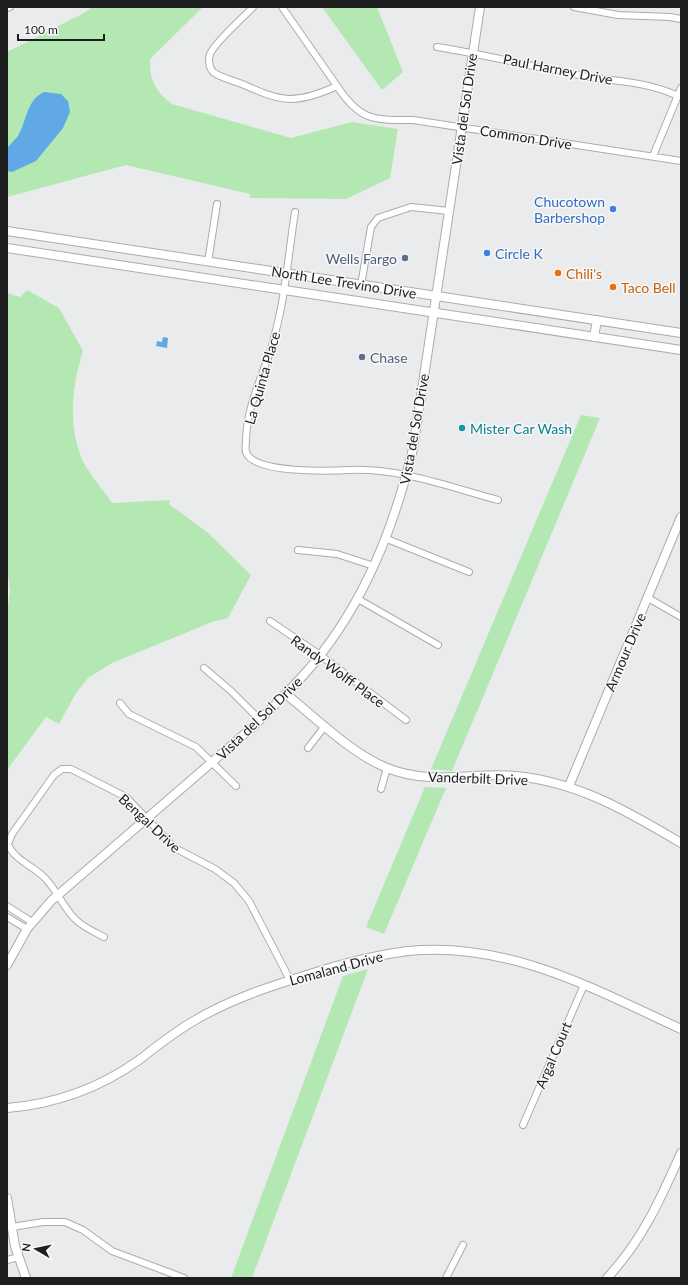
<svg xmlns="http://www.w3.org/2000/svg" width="688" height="1285" viewBox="0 0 688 1285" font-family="Lato,sans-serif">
  <rect width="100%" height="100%" fill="#e9ebed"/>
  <path fill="#b4e8b2" d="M92 7H203L150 59C149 80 156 92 172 104L291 138 352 122 398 129 390 178 346 199 250 198V194L126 165 7 197V52L84 13Z
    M322 7H377L403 72 382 90Z
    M27 290 59 308 83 351C72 385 68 423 81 457 87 472 103 489 112 503L170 500 169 504 207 532 251 575 228 618 212 622 112 663 88 678 76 693 59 724 46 717 7 770V615L10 592 7 565V293L20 297Z
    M581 415 600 418 452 771 431 769Z
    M425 787 446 788 384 934 366 927Z
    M368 969 252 1278H231L343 976Z"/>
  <path fill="#60a9e6" d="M44 92 61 94 68 101 70 112 63 128 36 161 12 172 7 171C7 165 5 154 7 149 9 144 16 140 19 134 27 119 27 100 44 92Z
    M163 337 168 338 167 348 156 346 157 341 162 342Z"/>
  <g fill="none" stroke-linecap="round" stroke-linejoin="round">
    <defs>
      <path id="street" d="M253 7C242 19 216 41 210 54 208 61 209 67 213 72 221 78 232 80 242 84 282 102 295 105 337 86L282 7
        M574 7 618 15 670 17 681 19
        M7 8 10 7
        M437 47C488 55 538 68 589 77 621 82 648 82 678 96
        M337 86C360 121 373 120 413 120L681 161
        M653 156 681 88
        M295 212C290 244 287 276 281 308 278 322 275 336 271 349 261 379 247 407 246 439 246 443 245 448 246 452 253 474 331 471 350 470 401 468 450 487 498 500
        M208 262 217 204
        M361 285 371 227 378 218 411 207 449 211
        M387 539 469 572
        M298 550 337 554 374 566
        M648 598 681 617
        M358 599 438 645
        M270 621 320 655 406 720
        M204 668 231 691 260 720
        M120 703 129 714 196 747 236 786
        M308 748 325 726
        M381 789 387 768
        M7 906 32 922
        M7 917 27 929
        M104 937C94 932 83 927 75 919 63 907 57 890 44 877 33 866 13 859 8 844L12 834 54 775 62 769H71L126 797 175 848 215 869 234 883 249 901 290 980
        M523 1125 584 985
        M12 1227 43 1222H65L83 1230 112 1251 184 1278
        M7 1260 19 1257
        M446 1278 463 1245"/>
      <path id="secondary" d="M7 231 681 333
        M7 248 681 350
        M594 337 597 320
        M287 695C316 718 352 754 387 768 433 786 471 772 516 776 578 782 629 812 681 843
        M569 786 681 517
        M7 965 27 929 51 901 255 725C275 704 296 685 314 663 365 601 394 527 413 449L480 7
        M7 1108C55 1104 100 1088 139 1060 156 1047 173 1033 192 1022 230 999 271 986 313 973 345 963 375 955 408 951 508 941 594 989 681 1029
        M7 1198 15 1246 26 1278
        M607 1278C642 1241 661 1198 681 1153"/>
    </defs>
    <use href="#street" stroke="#abacae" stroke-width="8"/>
    <use href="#secondary" stroke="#abacae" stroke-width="10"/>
    <use href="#street" stroke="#fff" stroke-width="6"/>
    <use href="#secondary" stroke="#fff" stroke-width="8"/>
  </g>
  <g fill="#3f7fe0" stroke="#f7f8fa" stroke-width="1.5">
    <circle cx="613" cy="209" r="4"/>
    <circle cx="487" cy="253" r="4"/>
  </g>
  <g fill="#5c6f8a" stroke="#f7f8fa" stroke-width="1.5">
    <circle cx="405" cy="258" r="4"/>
    <circle cx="362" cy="357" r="4"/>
  </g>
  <g fill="#e8710a" stroke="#f7f8fa" stroke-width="1.5">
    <circle cx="558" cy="273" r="4"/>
    <circle cx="613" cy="287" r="4"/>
  </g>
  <circle fill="#0f9aa8" stroke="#f7f8fa" stroke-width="1.5" cx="462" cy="428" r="4"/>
  <g text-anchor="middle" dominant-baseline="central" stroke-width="3" stroke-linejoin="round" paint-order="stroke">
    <g font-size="14" fill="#1f1f20" stroke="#f7f8fa">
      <text transform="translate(558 69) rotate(11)">Paul Harney Drive</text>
      <text transform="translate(464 109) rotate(-82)">Vista del Sol Drive</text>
      <text transform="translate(526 137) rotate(9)">Common Drive</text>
      <text transform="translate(344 282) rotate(9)">North Lee Trevino Drive</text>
      <text transform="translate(262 378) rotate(-74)">La Quinta Place</text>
      <text transform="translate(414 429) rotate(-80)">Vista del Sol Drive</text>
      <text transform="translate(625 652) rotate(-67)">Armour Drive</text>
      <text transform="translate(338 671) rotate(36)">Randy Wolff Place</text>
      <text transform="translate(259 718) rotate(-44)">Vista del Sol Drive</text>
      <text transform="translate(478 778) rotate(2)">Vanderbilt Drive</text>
      <text transform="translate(150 823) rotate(43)">Bengal Drive</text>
      <text transform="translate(336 968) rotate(-15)">Lomaland Drive</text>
      <text transform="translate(553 1055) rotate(-67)">Argal Court</text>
    </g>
    <g font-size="14" fill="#366cbe" stroke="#f7f8fa" text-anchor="end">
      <text x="605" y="201">Chucotown<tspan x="605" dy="16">Barbershop</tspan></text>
      <text x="495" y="253" text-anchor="start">Circle K</text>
    </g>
    <g font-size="14" fill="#4e5e75" stroke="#f7f8fa" text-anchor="end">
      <text x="397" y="258">Wells Fargo</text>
      <text x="370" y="357" text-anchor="start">Chase</text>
    </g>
    <g font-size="14" fill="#c56008" stroke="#f7f8fa" text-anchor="start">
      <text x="566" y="273">Chili's</text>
      <text x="621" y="287">Taco Bell</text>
    </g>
    <g font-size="14" fill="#0d838f" stroke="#f7f8fa" text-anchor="start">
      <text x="470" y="428">Mister Car Wash</text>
    </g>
  </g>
  <rect width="688" height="1285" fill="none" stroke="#1f1f20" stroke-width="16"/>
  <g transform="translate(36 1249) rotate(279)" stroke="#f7f8fa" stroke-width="3" paint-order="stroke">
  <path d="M0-3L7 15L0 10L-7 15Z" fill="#1f1f20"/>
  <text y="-6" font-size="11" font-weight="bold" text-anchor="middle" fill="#1f1f20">N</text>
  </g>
  <path d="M18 34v6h86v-6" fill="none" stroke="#1f1f20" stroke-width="2"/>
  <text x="24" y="34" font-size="12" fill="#1f1f20" stroke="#f7f8fa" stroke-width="3" paint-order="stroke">100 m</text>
</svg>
